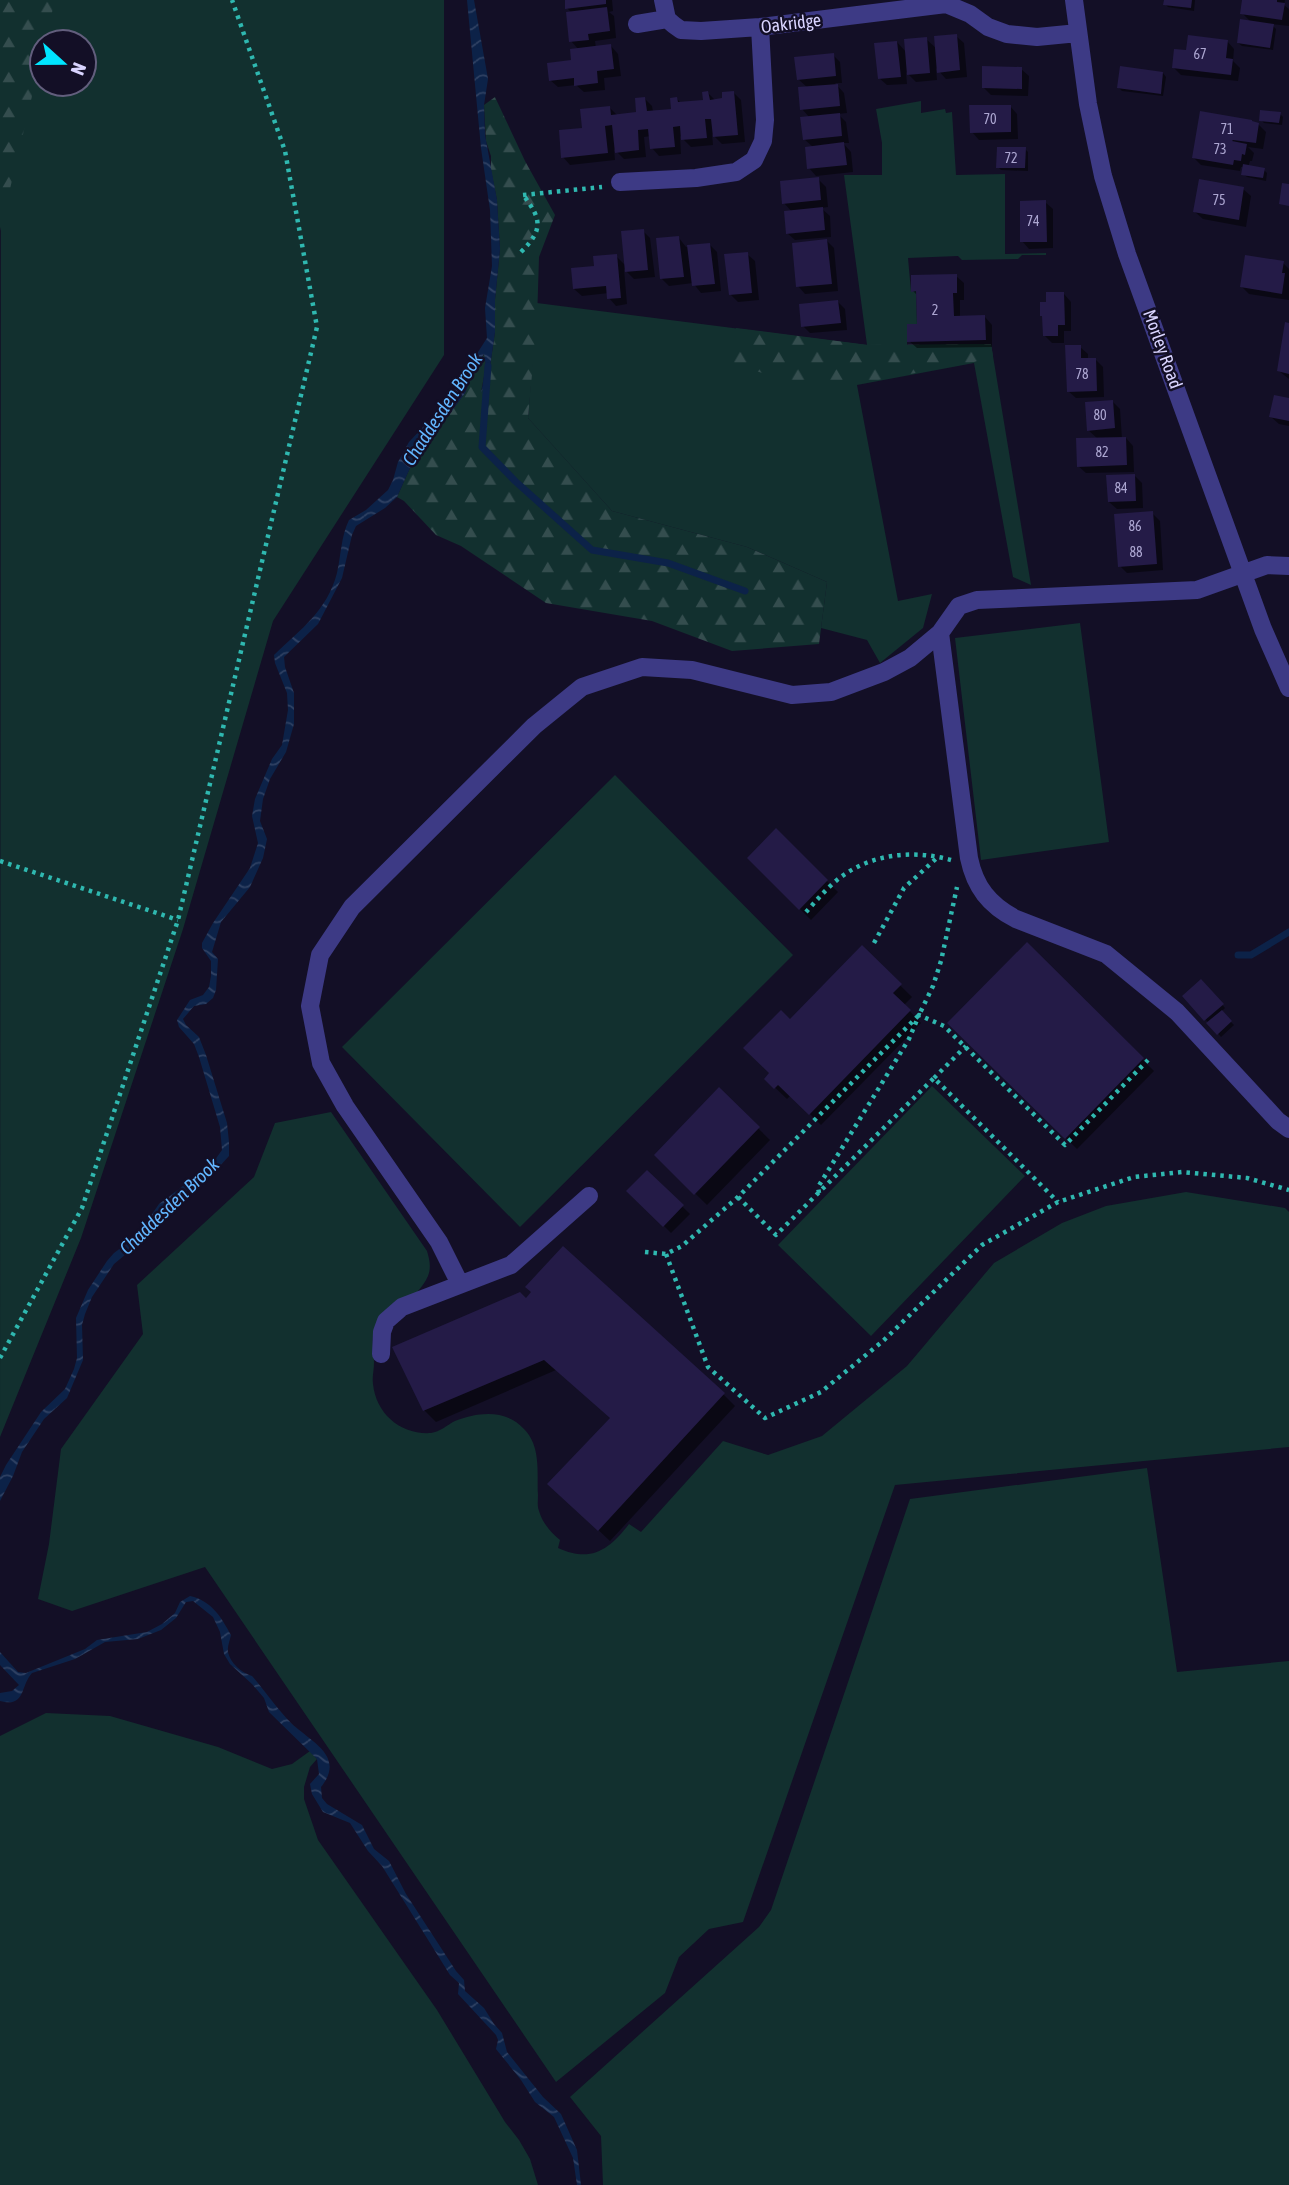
<svg xmlns="http://www.w3.org/2000/svg" width="1289" height="2185" viewBox="0 0 1289 2185" font-family="'Asap Condensed',sans-serif">
  <defs>
    <pattern id="forest-firs" width="22" height="20" patternUnits="userSpaceOnUse" patternTransform="scale(1.75)"><rect width="22" height="20" fill="#12302f"/><path d="M5 1l3.5 6h-7zM16 11l3.5 6h-7z" fill="#344d4e"/></pattern>
    <pattern id="water-waves" width="16" height="10" patternUnits="userSpaceOnUse" patternTransform="scale(1.75)"><rect width="16" height="10" fill="#0c2248"/><path d="M0 5q4-4 8 0t8 0" fill="none" stroke="#2f4163"/></pattern>
  </defs>
  <rect width="100%" height="100%" fill="#130f26"/>
  <path fill="#12302f" fill-rule="evenodd" d="M1 0H444V355L273 621 183 929 81 1238 0 1437ZM42 42H84V84H42Z
    M921 101V113L945 109 946 113 952 112 956 175 1005 174V254L1046 253V255H1022L1018 259 962 260 958 256 908 258 911 291H916L917 324H907V345L991 344 1031 585 1013 577 974 363 857 385 898 601 932 594 923 628 880 663 867 640 821 628 827 582 747 547 612 511 528 418 537 303 867 345 844 175H882V143L876 109Z
    M1080 623 1109 842 981 860 955 638Z
    M615 775 793 955 520 1227 342 1047Z
    M932 1086 1025 1176 871 1336 778 1245Z
    M331 1112 427 1251C429 1258 431 1265 429 1273 425 1290 387 1322 373 1336 372 1345 374 1354 374 1363 374 1370 372 1377 373 1384 376 1414 401 1435 431 1433 440 1432 447 1425 455 1421 478 1412 506 1409 524 1429 541 1446 537 1472 538 1495 538 1500 537 1506 539 1511 542 1522 551 1533 560 1540L558 1548C591 1563 609 1550 629 1524L641 1532 723 1441 768 1455 822 1436 907 1366 994 1263 1062 1223 1106 1206 1186 1192 1285 1208 1289 1212V1447L895 1485 743 1922 709 1929 679 1957 665 1993 556 2082 205 1567 72 1611 38 1599 49 1544 61 1449 143 1334 137 1285 254 1177 275 1123Z
    M1147 1468 1177 1672 1289 1661V2185H603L601 2136 570 2097 759 1927 771 1910 910 1499Z
    M46 1713 110 1716 218 1747 272 1769 292 1764 310 1751 317 1759 310 1767 304 1787V1799L318 1840 437 2010 505 2122 519 2140 530 2159 538 2185H0V1736Z"/>
  <path fill="url(#forest-firs)" d="M0 0H55L45 42H42V54L0 231Z
    M495 97 525 161 555 215 539 257 537 320 528 418 612 511 747 547 827 582 819 644 732 651 652 621 546 603 461 546 436 535 404 501 397 497 410 468 465 393 475 368 485 353 486 366 481 392 490 367 495 332V300L500 249 497 200 491 170V156L486 141 484 105Z
    M736 328 868 345 991 344 993 356 974 362 857 384 791 382 733 364Z"/>
  <path fill="url(#water-waves)" d="M467 0H474L488 79 484 105 485 135 497 200 500 249 495 300V332L490 367 481 394 486 366 484 354 475 368 465 393 410 468 397 497 385 508 356 526 352 535 342 578 318 624 284 657 285 667 294 693V724L286 752 270 779 263 799 260 821 267 839 263 858 250 887 221 922 212 952 218 959 216 990 213 998 206 1004 194 1006 183 1019 186 1025 199 1037 206 1055 227 1123 229 1142V1156L217 1169 173 1202 154 1221 138 1244 114 1264 92 1297 85 1314 82 1325 83 1360 67 1398 44 1419 22 1452 13 1476 0 1501V1477L6 1465 41 1412 65 1389 74 1369 77 1358 76 1318 88 1290 107 1261 114 1253 137 1236 159 1204 212 1164 222 1150 220 1127 199 1057 194 1044 179 1027 177 1020 190 1000 203 995 209 987 211 976V961L202 948V943L213 923 250 868 258 843 252 816 255 799 272 759 282 745 288 710 287 693 275 663 274 655C301 629 327 611 337 573 341 556 341 536 349 520L366 510 388 490 393 480 398 462 409 442 444 405 487 338 485 308 492 266 490 210 481 148Z
    M190 1596C212 1601 221 1617 231 1635 230 1640 227 1647 228 1652 230 1663 242 1673 252 1676 265 1691 277 1709 291 1723 311 1742 346 1756 321 1787L322 1798 327 1804 362 1825 374 1849 389 1861 406 1894 456 1971 464 1980 465 1991 484 2008 494 2024 502 2033 507 2052 543 2097 561 2114 577 2150 581 2185H577L573 2158 554 2117 535 2102 521 2080 496 2049 498 2040 496 2035 458 1994 459 1983 450 1975 382 1866 368 1851 350 1823 323 1812 312 1794 310 1784 319 1774 317 1759 269 1712 264 1698 252 1684 230 1664 224 1654 220 1632 213 1617 193 1601 186 1602 176 1618 161 1630 138 1639 105 1642 75 1659 32 1673C20 1686 26 1708 0 1701V1693L12 1691 19 1685 0 1665V1652L18 1672 26 1673 85 1649 97 1640 147 1632 162 1624 175 1613 180 1602Z"/>
  <path fill="#0007" d="M566 0H612L613 11 609 12 614 16 616 38 595 41 596 48 611 46 618 54 621 76 604 78 605 90 584 92 576 85 558 87 550 80 573 61 579 50 571 41 572 13 567 8Z
    M1166 0H1195L1194 11 1168 7 1165 4Z
    M1244 0H1285L1284 5 1289 9V26L1271 24 1276 29 1273 50 1242 46 1238 43 1251 22 1242 13Z
    M956 36 964 43 967 77 946 79 936 68 937 80 916 82 906 72 907 84 887 85 879 78 897 42 906 52 926 39 937 49Z
    M1227 41 1234 49 1233 61 1240 68 1238 81 1181 75 1174 68 1188 52Z
    M833 55 840 62 842 83H835L844 93 847 113 838 114 846 122 849 143H843L851 152 853 172 816 176 809 168 813 147 804 139 810 118 802 109 808 88 798 79Z
    M1021 69 1029 76 1028 96 991 95 984 88Z
    M1163 73 1166 77 1163 96 1122 91 1119 88Z
    M708 93 716 101 724 100 734 93 741 100 745 142 722 144 712 134 713 145 691 147 680 136 681 154 659 156 652 148 651 136 644 137 646 157 624 159 614 149 615 160 570 165 563 157 584 130 610 108 618 116 638 114 645 99 652 106 653 112 673 111 677 99 682 104 705 102Z
    M1010 106 1017 114 1018 139 979 140 972 132Z
    M1280 114 1283 117 1282 125 1264 123 1261 120Z
    M1258 124 1266 132 1263 149 1248 147 1254 153 1252 161H1250L1248 167 1264 170 1267 173 1266 181 1247 177 1243 174 1245 167H1241L1240 171 1201 165 1194 158Z
    M1025 149 1028 152V171L1001 170 998 167Z
    M818 179 826 187 828 207 821 208 830 216 831 237 795 240 787 233 792 212 784 203Z
    M1243 189 1251 196 1246 227 1203 219 1195 212Z
    M1045 202 1053 209V248L1029 249 1022 241Z
    M643 231 650 238 655 277 634 279 624 269 627 304 616 306 609 298V293L582 296 574 289 596 267 616 256 626 266Z
    M679 238 686 247 710 245 717 252 721 291 701 293 693 283 669 286 662 279Z
    M827 241 834 248 838 291 805 294 798 286Z
    M747 254 755 261 759 300 738 302 731 295Z
    M1283 263 1289 269V300L1249 294 1241 286Z
    M956 276 964 283V300H960V318L985 317 992 325V347L917 348 909 341 919 325 918 296 913 291Z
    M1064 294 1071 302V331H1064V343H1052L1044 335 1048 304Z
    M838 302 845 309 847 330 810 333 803 326Z
    M1289 325V379L1279 371Z
    M1080 347 1088 354V360H1096L1103 367 1104 397 1076 398 1068 391Z
    M1289 400V426L1279 424 1271 417Z
    M1113 402 1120 409 1122 439 1126 438 1133 446 1134 472 1086 473 1078 466 1098 439 1088 430Z
    M1135 476 1142 483 1143 508 1117 509 1109 502Z
    M1152 513 1160 521 1163 570 1127 573 1120 566Z
    M776 831 838 892 811 920 749 858Z
    M1027 945 1154 1071 1077 1149 950 1023Z
    M862 948 912 997 904 1005 921 1023 821 1125 791 1095 787 1099 766 1079Z
    M1201 981 1225 1008 1221 1012 1234 1025 1221 1037 1185 996Z
    M719 1090 770 1140 707 1205 656 1155Z
    M647 1172 690 1214 671 1233 629 1191Z
    M526 1300 724 1395 735 1406 610 1541 561 1495 612 1418 556 1370 436 1422 424 1410Z"/>
  <g fill="none" stroke-linecap="round" stroke-linejoin="round">
    <path stroke="#0c2248" stroke-width="7" d="M488 366 482 447 515 481 592 550 668 563 745 591
      M1238 955H1251L1289 932"/>
  </g>
  <path fill="#241b47" d="M565 0H606V4L565 9Z
    M1164 0H1192L1191 8 1163 5Z
    M1242 0H1277V2L1285 3 1282 20 1240 14Z
    M607 7 610 31 588 34 589 40 569 42 566 12Z
    M1240 19 1274 24 1270 48 1237 43Z
    M957 34 960 70 937 73 934 36Z
    M1188 35 1228 40 1226 58 1233 59 1231 75 1172 68 1174 49 1186 50Z
    M927 37 930 73 907 75 904 39Z
    M897 41 901 77 878 79 874 43Z
    M611 44 614 69 597 71 598 83 574 86V78L549 81 547 63 571 60 570 49Z
    M834 53 836 76 797 80 794 57Z
    M982 66 1022 67V89L982 88Z
    M1120 66 1163 72 1161 94 1117 88Z
    M838 84 840 106 800 110 798 87Z
    M708 91 710 100 722 98V92L734 91 738 135 713 137 711 119H705L707 138 681 140 680 126 673 127 675 147 650 149 648 129 638 130 639 150 615 153 612 125 605 126 608 153 561 158 559 130 582 128 580 109 610 106 611 115 636 112 635 98 645 97 647 111 671 109 670 98 677 97 678 102 703 100 702 92Z
    M969 105H1011V132L970 133Z
    M1260 110 1281 112 1279 123 1259 121Z
    M1200 111 1252 120V121L1259 123 1256 143 1233 140 1232 141 1247 144 1245 155 1242 154 1241 161 1234 160 1233 165 1192 158Z
    M840 113 842 136 803 140 800 117Z
    M844 142 847 165 807 169 805 147Z
    M997 147H1026L1025 168H996Z
    M1243 164 1265 168 1263 178 1241 175Z
    M819 177 821 200 782 204 780 181Z
    M1199 179 1244 187 1239 220 1193 212Z
    M1282 183 1289 184V206L1279 204Z
    M1046 200 1047 242H1020V201Z
    M823 207 825 230 786 234 784 211Z
    M644 229 648 270 625 272 621 231Z
    M679 236 684 277 660 279 656 238Z
    M827 239 832 284 796 287 792 243Z
    M710 243 715 284 692 286 687 245Z
    M748 252 752 293 729 295 724 254Z
    M617 254 621 298 607 299 606 286 573 289 571 268 594 266 593 256Z
    M1245 255 1284 261 1282 273H1285L1282 294 1240 287Z
    M957 274V293H953L954 316 985 315 986 340 907 342V324H917L916 291 911 292V275Z
    M1046 292H1064L1065 325H1058V336H1043L1042 316H1040V302H1046Z
    M838 300 841 323 801 327 799 304Z
    M1285 322 1289 323V374L1277 371Z
    M1065 345H1081V358H1096L1097 391 1067 392Z
    M1274 395 1289 398V421L1269 417Z
    M1113 400 1115 428 1087 431 1085 402Z
    M1126 437 1127 465 1077 467 1076 438Z
    M1135 474 1136 501 1108 502 1106 475Z
    M1153 511 1157 564 1118 567 1114 514Z
    M776 828 828 880 799 910 747 858Z
    M1027 942 1144 1058 1065 1139 947 1023Z
    M862 945 902 984 893 993 911 1010 809 1115 778 1085 774 1089 764 1079 769 1073 743 1048 781 1010 790 1019Z
    M1201 979 1224 1004 1204 1021 1182 996Z
    M1222 1010 1232 1021 1217 1035 1206 1023Z
    M719 1087 760 1127 694 1195 654 1155Z
    M647 1170 684 1205 663 1227 626 1191Z
    M563 1246 725 1393 598 1531 547 1484 610 1418 544 1360 423 1411 392 1347 520 1292 526 1298 531 1292 525 1287Z"/>
  <g fill="none" stroke-linecap="round" stroke-linejoin="round">
    <path stroke="#2fb8b0" stroke-width="4.5" stroke-dasharray="3.5 5" stroke-linecap="butt" d="M523 195 602 187
      M521 252C543 230 542 220 524 196
      M0 861 178 920
      M806 912C816 901 826 889 837 880 869 854 912 849 951 860
      M874 943 904 888 939 856
      M934 1078 966 1046
      M819 1193 818 1187 909 1039 919 1015 944 1026 1065 1145 1148 1060
      M738 1197 776 1235 934 1078 1058 1202
      M645 1252 666 1254 682 1246 738 1197 919 1015 933 986 941 961 957 887
      M666 1254 708 1367 765 1418 821 1392 883 1341 982 1245 1058 1202 1134 1177 1182 1172 1247 1178 1289 1190
      M0 1358 82 1208 178 920 317 327 285 151 232 0"/>
    <path stroke="#3d3a85" stroke-width="18" d="M663 0 667 19 674 25 681 30 701 31 760 27 946 4 970 14 988 27 1007 34 1037 37 1078 33
      M1074 0 1088 104 1103 176 1127 254 1263 629 1289 688
      M637 24 667 19
      M620 182 696 178 736 172 754 160 763 141 765 120 760 27
      M1289 566 1267 565 1197 590 977 600 959 606 940 633 969 858C975 887 989 905 1016 919L1106 954 1177 1012 1278 1121 1289 1129
      M460 1284 439 1242 345 1106 321 1063 310 1006 320 955 352 907 534 726 582 687 642 667 692 670 792 695 831 692 884 672 910 658 940 633
      M381 1354 382 1332 386 1321 402 1307 511 1265 589 1196"/>
  </g>
  <g text-anchor="middle" dominant-baseline="central" stroke-width="5" stroke-linejoin="round" paint-order="stroke">
    <g font-size="14" fill="#aca6d1">
      <text x="1200" y="54">67</text>
      <text x="990" y="119">70</text>
      <text x="1227" y="129">71</text>
      <text x="1220" y="149">73</text>
      <text x="1011" y="158">72</text>
      <text x="1219" y="200">75</text>
      <text x="1033" y="221">74</text>
      <text x="935" y="310">2</text>
      <text x="1082" y="374">78</text>
      <text x="1100" y="415">80</text>
      <text x="1102" y="452">82</text>
      <text x="1121" y="488">84</text>
      <text x="1135" y="526">86</text>
      <text x="1136" y="552">88</text>
    </g>
    <g font-size="18" fill="#d9d4ff" stroke="#130f26">
      <text transform="translate(791 23) rotate(-7)">Oakridge</text>
      <text transform="translate(1163 349) rotate(70)">Morley Road</text>
    </g>
    <g font-size="19" font-style="italic" fill="#62b6ff" stroke="#130f26">
      <text transform="translate(442 409) rotate(-57)">Chaddesden Brook</text>
      <text transform="translate(169 1206) rotate(-44)">Chaddesden Brook</text>
    </g>
  </g>
  <g transform="translate(63 63) rotate(111)"><circle r="33" fill="#130f26" stroke="#625e7d" stroke-width="2"/>
  <path d="M0-5L12 26L0 18L-12 26Z" fill="#00e5ff"/>
  <text y="-10" font-size="19" font-weight="bold" text-anchor="middle" fill="#d9d4ff">N</text>
  </g>
</svg>
